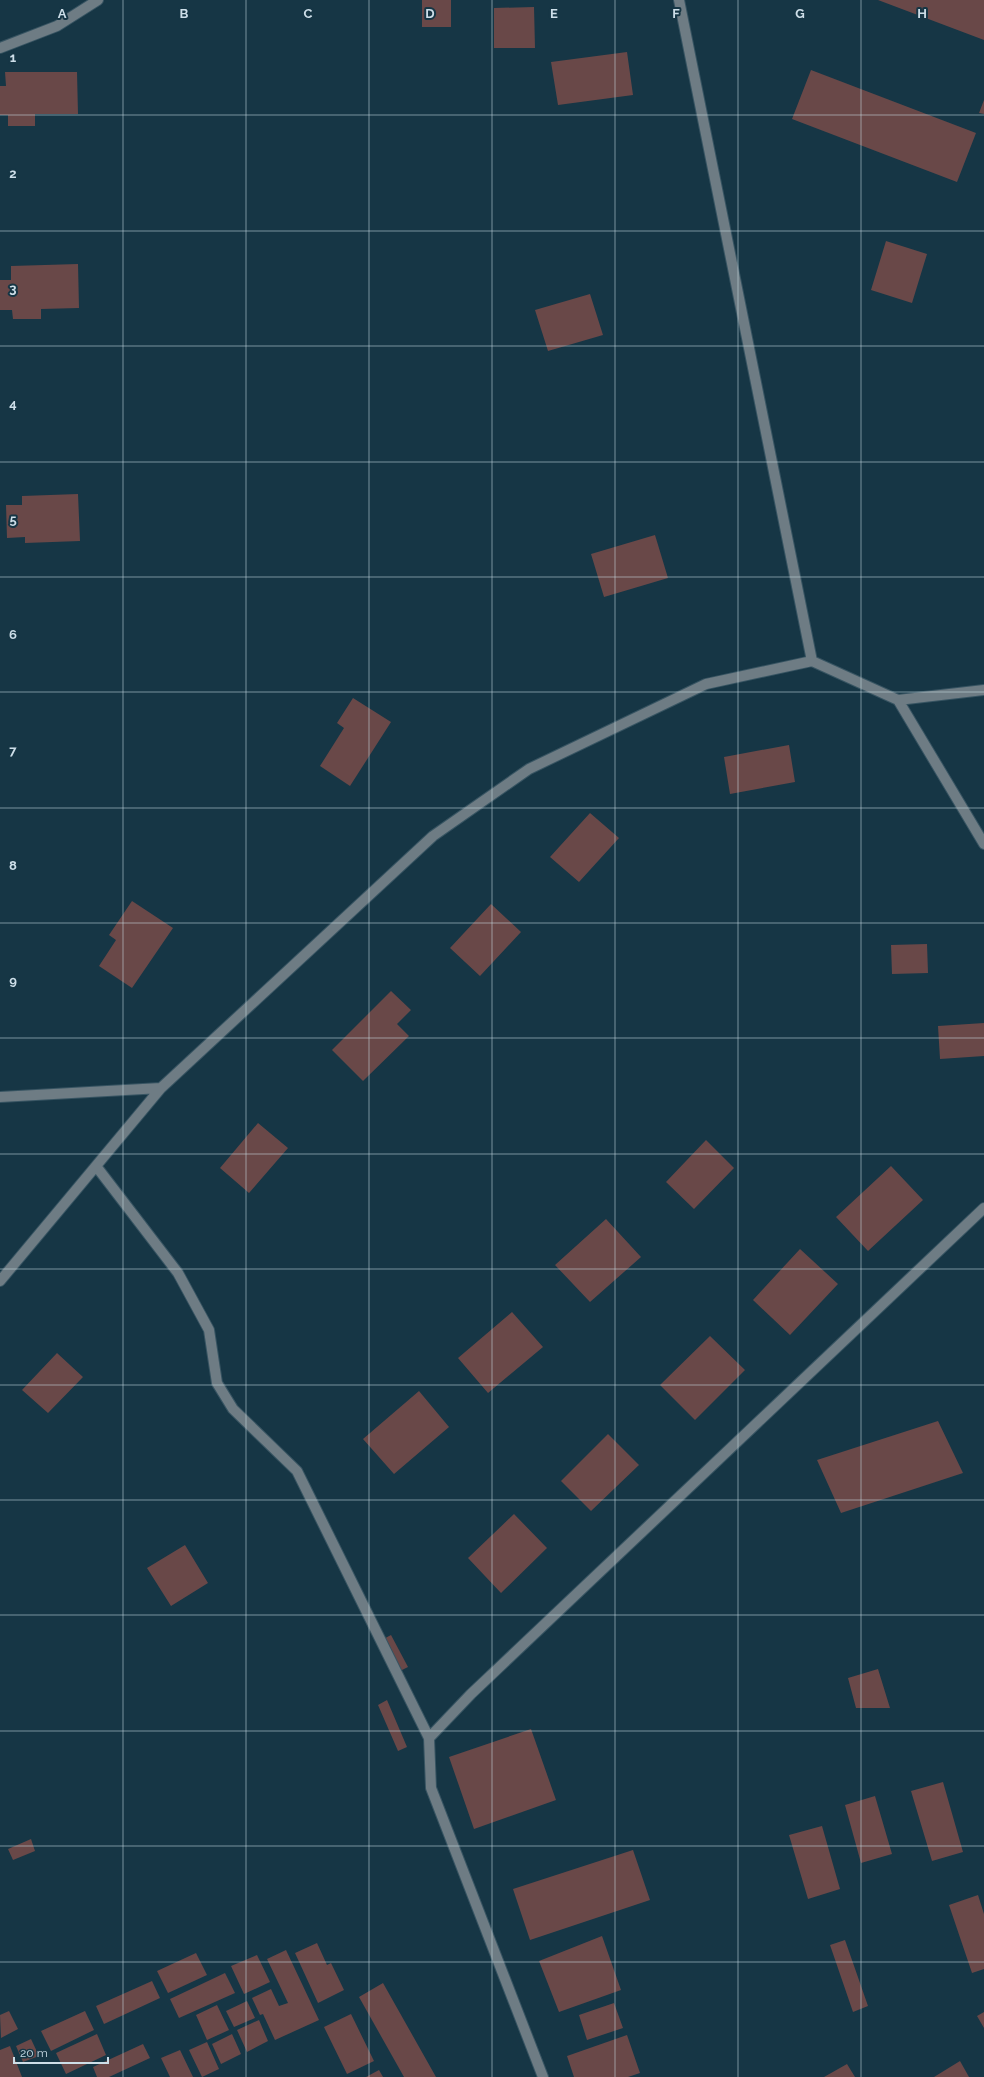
<svg xmlns="http://www.w3.org/2000/svg" width="984" height="2077" viewBox="0 0 984 2077" font-family="Raleway,sans-serif">
  <rect width="100%" height="100%" fill="#163645"/>
  <path fill="#694848" d="M422 0H451V27H422Z
    M878 0H984V40Z
    M534 7 535 48H494V8Z
    M627 52 633 95 558 105 551 62Z
    M811 70 976 133 957 182 792 119Z
    M5 72H77L78 114H35V126H8V115H0V86H6Z
    M984 100V114L979 113Z
    M886 241 927 254 912 303 871 290Z
    M78 264 79 308 41 309V319H13L12 310H0V280H11V266Z
    M590 294 603 335 548 351 535 310Z
    M78 494 80 541 25 543V537L7 538 6 505H22V496Z
    M655 535 668 578 604 597 591 554Z
    M353 698 391 722 350 786 320 766 344 728 337 723Z
    M789 745 795 782 730 794 724 757Z
    M590 813 619 838 579 882 550 857Z
    M132 901 173 928 132 988 99 966 116 940 109 935Z
    M491 904 521 932 480 976 450 948Z
    M927 944 928 973 892 974 891 945Z
    M391 991 411 1010 397 1024 409 1036 363 1081 332 1050Z
    M984 1023V1056L940 1059 938 1026Z
    M258 1123 288 1148 249 1193 220 1168Z
    M706 1140 734 1168 694 1209 666 1182Z
    M891 1166 923 1200 868 1251 836 1217Z
    M606 1219 641 1257 590 1302 555 1265Z
    M800 1249 838 1284 790 1335 753 1300Z
    M512 1312 543 1347 488 1393 458 1358Z
    M710 1336 745 1370 695 1420 660 1385Z
    M57 1353 83 1377 48 1413 22 1390Z
    M419 1391 449 1427 394 1474 363 1439Z
    M938 1421 963 1473 841 1513 817 1460Z
    M608 1434 639 1465 591 1511 561 1481Z
    M514 1514 547 1548 501 1593 468 1558Z
    M185 1545 208 1583 171 1606 147 1568Z
    M391 1635 408 1667 392 1675 376 1643Z
    M878 1669 890 1708H856L848 1678Z
    M387 1700 407 1747 398 1751 378 1705Z
    M531 1729 556 1800 474 1829 449 1757Z
    M943 1782 963 1852 932 1861 911 1791Z
    M875 1796 892 1854 861 1863 845 1805Z
    M822 1826 840 1889 808 1899 789 1835Z
    M31 1839 35 1851 13 1860 8 1849Z
    M633 1850 650 1900 530 1940 513 1889Z
    M978 1895 984 1914V1969L972 1973 949 1905Z
    M602 1936 621 1990 559 2012 539 1961Z
    M845 1940 868 2006 853 2012 830 1945Z
    M317 1943 327 1965 331 1963 344 1990 318 2003 295 1953Z
    M286 1950 319 2020 275 2040 263 2014 260 2015 252 1998 271 1989 279 2006 288 2003 267 1959Z
    M196 1953 207 1975 168 1993 157 1971Z
    M257 1955 270 1982 244 1994 231 1966Z
    M225 1973 235 1993 179 2018 170 1999Z
    M152 1981 160 1998 104 2024 96 2006Z
    M383 1983 436 2077H404L359 1997Z
    M247 2001 255 2018 234 2027 226 2011Z
    M614 2003 623 2028 587 2040 579 2015Z
    M217 2005 229 2030 207 2040 196 2015Z
    M9 2011 18 2029 1 2038 0 2015Z
    M85 2011 94 2030 51 2051 41 2031Z
    M984 2012V2028L977 2016Z
    M351 2014 374 2061 347 2074 324 2027Z
    M259 2020 268 2041 247 2052 237 2030Z
    M97 2034 106 2055 66 2074 56 2053Z
    M232 2034 241 2054 221 2064 212 2044Z
    M627 2035 640 2073 628 2077H574L567 2056Z
    M31 2039 39 2056 23 2062 16 2046Z
    M207 2042 219 2069 202 2077 189 2050Z
    M143 2044 150 2058 109 2077H97L93 2067Z
    M10 2046 22 2077H0V2050Z
    M180 2050 193 2077H170L161 2058Z
    M960 2061 969 2077H934Z
    M847 2064 855 2077H824Z
    M379 2070 383 2077H366Z"/>
  <g fill="none" stroke-linecap="round" stroke-linejoin="round">
    <defs>
      <path id="minor" d="M679 0 812 661
        M0 48 57 26 98 0
        M898 700 984 844
        M0 1097 161 1088 433 836 529 769 706 684 812 661 898 700 984 690
        M96 1166 178 1273 209 1330 217 1383 233 1409 297 1471 429 1738
        M0 1281 161 1088
        M543 2077 431 1788 429 1738 471 1694 984 1208"/>
    </defs>
    <use href="#minor" stroke="#375462" stroke-width="12"/>
    <use href="#minor" stroke="#6e7c84" stroke-width="10"/>
  </g>
  <path fill="none" stroke="#cddee8" stroke-width="1" stroke-opacity="0.55" d="M123 0V2077M246 0V2077M369 0V2077M492 0V2077M615 0V2077M738 0V2077M861 0V2077M0 115H984M0 231H984M0 346H984M0 462H984M0 577H984M0 692H984M0 808H984M0 923H984M0 1038H984M0 1154H984M0 1269H984M0 1385H984M0 1500H984M0 1615H984M0 1731H984M0 1846H984M0 1962H984"/>
  <g font-size="13" text-anchor="middle" font-weight="bold" fill="#cddee8" stroke="#163645" stroke-width="4" stroke-linejoin="round" paint-order="stroke">
    <text x="62" y="18">A</text>
    <text x="184" y="18">B</text>
    <text x="308" y="18">C</text>
    <text x="430" y="18">D</text>
    <text x="554" y="18">E</text>
    <text x="676" y="18">F</text>
    <text x="800" y="18">G</text>
    <text x="922" y="18">H</text>
    <text x="13" y="62">1</text>
    <text x="13" y="178">2</text>
    <text x="13" y="293">3</text>
    <text x="13" y="408">4</text>
    <text x="13" y="524">5</text>
    <text x="13" y="639">6</text>
    <text x="13" y="755">7</text>
    <text x="13" y="870">8</text>
    <text x="13" y="985">9</text>
  </g>
  <path d="M14 2057v6h94v-6" fill="none" stroke="#cddee8" stroke-width="2"/>
  <text x="20" y="2057" font-size="12" fill="#cddee8" stroke="#163645" stroke-width="3" paint-order="stroke">20 m</text>
</svg>
